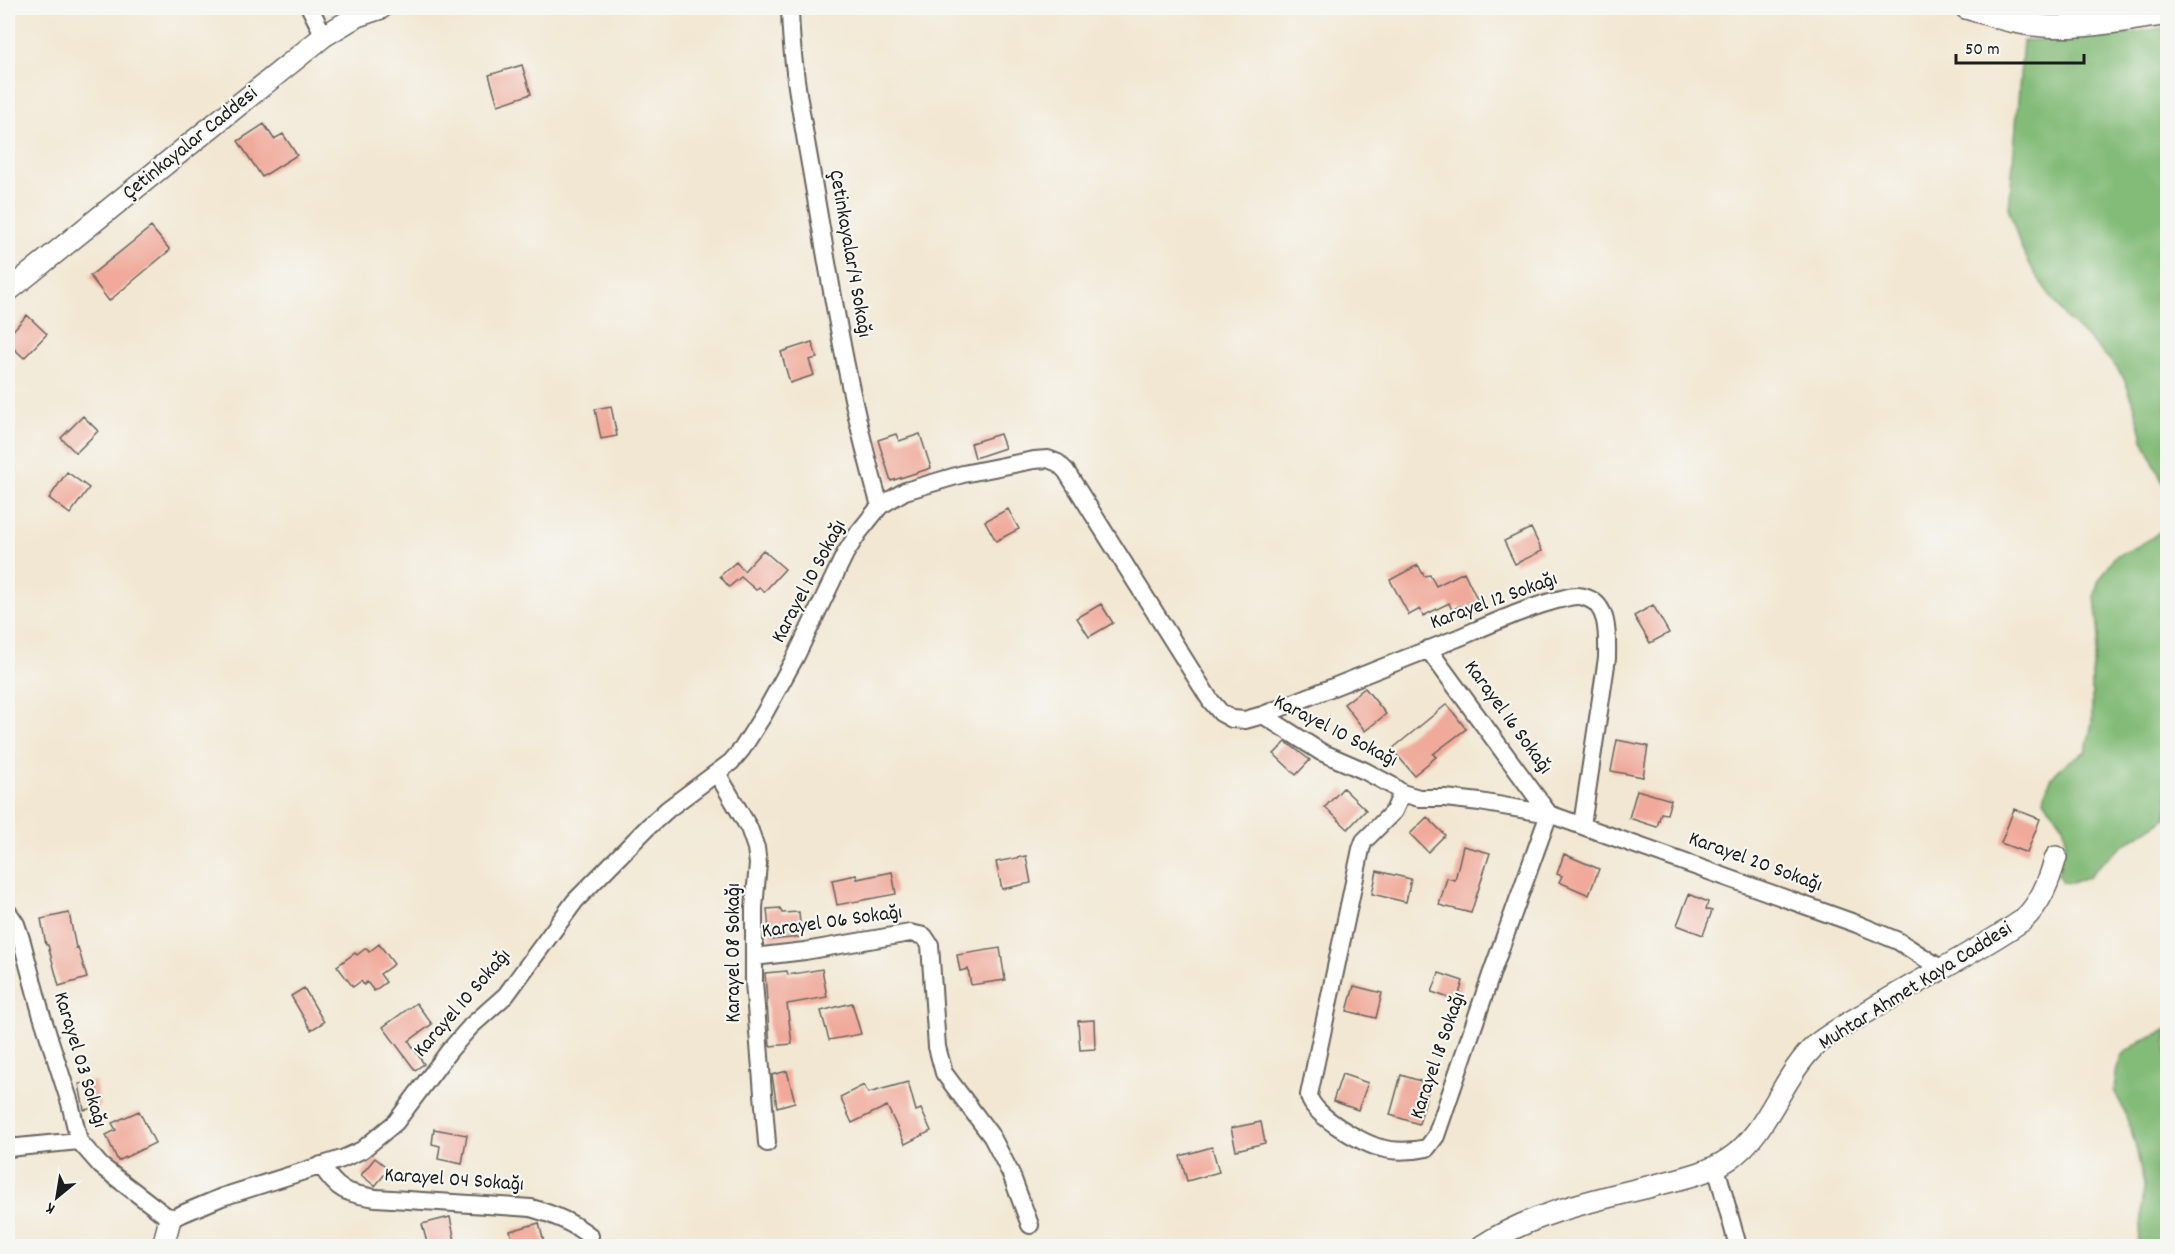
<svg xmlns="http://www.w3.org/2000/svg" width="2175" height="1254" viewBox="0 0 2175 1254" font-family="Dekko,sans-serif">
  <rect width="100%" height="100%" fill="#f6f6f2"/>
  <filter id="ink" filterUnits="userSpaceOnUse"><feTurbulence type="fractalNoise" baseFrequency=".0167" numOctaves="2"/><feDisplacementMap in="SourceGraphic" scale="12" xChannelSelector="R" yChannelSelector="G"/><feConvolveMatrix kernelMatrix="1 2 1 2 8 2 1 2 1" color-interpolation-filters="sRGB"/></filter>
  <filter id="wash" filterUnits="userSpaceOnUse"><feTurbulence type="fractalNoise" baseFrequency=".008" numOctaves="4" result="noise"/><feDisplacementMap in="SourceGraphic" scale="24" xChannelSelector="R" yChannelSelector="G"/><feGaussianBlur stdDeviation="1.35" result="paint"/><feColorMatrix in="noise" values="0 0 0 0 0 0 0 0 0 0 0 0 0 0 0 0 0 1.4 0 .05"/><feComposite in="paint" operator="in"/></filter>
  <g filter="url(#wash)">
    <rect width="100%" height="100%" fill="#f2e7d2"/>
    <path fill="#83bb78" stroke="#506c4a" stroke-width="1.5" d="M2167 27H2168L2167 492 2143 439 2135 407 2124 378 2109 359 2066 318 2034 272 2021 247 2009 210 2023 41 2132 33Z
      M2167 525V818L2134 838 2108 857 2089 876 2072 883 2062 882 2058 875C2062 857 2072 835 2059 819 2054 812 2049 807 2044 800 2048 772 2064 765 2086 751L2092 722V673L2099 637 2095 596 2098 582 2115 556C2135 549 2152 540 2167 525Z
      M2167 1030V1246H2136L2141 1227 2144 1185 2135 1143 2124 1110 2114 1090 2117 1068 2122 1055 2141 1041Z"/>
    <g id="blocks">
      <path fill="#f0a99a" d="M522 65 531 94 498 105 489 75Z
        M264 124 274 139 283 134 297 155 262 177 238 141Z
        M151 227 170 250 109 301 90 276Z
        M27 315 47 334 24 358 8 343V336Z
        M812 342 817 358 809 360 814 375 790 383 781 352Z
        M611 406 617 436 601 439 595 409Z
        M83 416 98 431 76 453 61 438Z
        M896 434 899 441 920 434 931 468 891 481 878 440Z
        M1000 434 1005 448 975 458 971 443Z
        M67 472 89 488 70 514 49 498Z
        M1008 509 1019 529 996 541 985 521Z
        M1531 528 1542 551 1515 564 1504 541Z
        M763 550 785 569 764 592 759 587 756 590 741 577 729 587 720 576 736 562 744 571Z
        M1418 565 1424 576 1430 575 1436 586 1464 572 1480 605 1463 613 1460 606 1452 610 1449 603 1423 616 1420 609 1409 615 1390 580Z
        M1101 604 1113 623 1089 637 1077 618Z
        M1653 605 1669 633 1650 643 1634 616Z
        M1365 688 1386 714 1365 731 1344 704Z
        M1447 704 1466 729 1433 754 1436 757 1414 775 1392 749Z
        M1617 740 1648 746 1643 777 1611 771Z
        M1286 742 1310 760 1296 775 1274 754Z
        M1343 788 1366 810 1348 829 1325 807Z
        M1637 790 1671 800 1667 814 1661 813 1657 827 1629 818Z
        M2014 809 2040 819 2027 853 2001 843Z
        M1427 817 1445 835 1428 852 1410 834Z
        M1463 846 1490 853 1471 913 1439 905 1447 878 1455 880Z
        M1564 854 1599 869 1589 895 1559 882 1562 876 1557 874Z
        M1026 856 1031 883 1002 889 996 862Z
        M1377 871 1411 879 1406 902 1372 894Z
        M892 872 896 894 837 905 832 880 856 875 857 879Z
        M1689 894 1708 902 1706 909 1712 911 1703 935 1677 925Z
        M780 908 782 913 799 912 801 937 770 940 767 909Z
        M69 913 76 948 78 947 87 978 59 986 48 945H46L41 919Z
        M379 944 394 964 380 974 386 982 374 991 367 982 364 985 361 981 353 987 337 966 355 953 357 955 366 948 369 952Z
        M1000 948 1005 980 971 985 968 969 960 971 957 955Z
        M822 969 827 997 787 1004 792 1044 770 1046 765 973 787 971 788 975Z
        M1439 973 1463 981 1457 1001 1432 992Z
        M1354 986 1382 993 1376 1018 1347 1011Z
        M304 988 324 1022 311 1030 291 996Z
        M416 1003 432 1024 409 1041 424 1064 415 1070 383 1027Z
        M852 1003 861 1034 829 1040 821 1011Z
        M1094 1020 1095 1049 1080 1050 1078 1021Z
        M787 1071 795 1102 777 1107 772 1075Z
        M1342 1074 1368 1083 1358 1110 1333 1101Z
        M1401 1075 1430 1084 1419 1124 1390 1115Z
        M95 1081 100 1107 84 1110 79 1084Z
        M908 1082 916 1111 921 1109 931 1131 905 1144 887 1106 852 1123 840 1097 864 1085 868 1093Z
        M139 1111 155 1143 118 1161 106 1135 116 1130 112 1123Z
        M1261 1122 1265 1143 1236 1150 1231 1128Z
        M434 1129 467 1135 462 1164 438 1159 440 1146 432 1144Z
        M1212 1147 1219 1172 1187 1181 1180 1156Z
        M375 1158 389 1169 375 1186 361 1175Z
        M450 1217 456 1246H428L422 1224Z
        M539 1223 545 1246H514L510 1231Z"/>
    </g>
  </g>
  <g filter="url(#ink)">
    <use href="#blocks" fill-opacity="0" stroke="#67635c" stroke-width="1.5"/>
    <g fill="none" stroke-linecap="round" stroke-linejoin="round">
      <defs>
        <path id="minor" d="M310 8 324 36
          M790 8C791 70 805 132 815 193 833 298 850 403 880 506
          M1428 649 1549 814
          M1263 715 1321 752 1365 771 1391 785 1402 793 1419 798H1445L1480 802 1549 814 1857 924 1898 941 1940 968
          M717 773 749 828 756 848 758 864 754 908V982L767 1143
          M1402 793 1394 811 1364 841 1361 849 1309 1095C1310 1114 1363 1144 1381 1148 1394 1152 1414 1151 1427 1148L1436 1136 1492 972 1549 814
          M8 912 16 924 22 942 41 1013 70 1103 79 1141 101 1166 170 1219 222 1197 342 1159 362 1150 396 1122 449 1051 471 1026 506 995 575 901 648 827 668 809 731 762 742 749 764 714 796 656 845 554 859 532 880 506 905 491 963 474 1034 460 1048 459 1058 463 1066 471 1210 700 1221 713 1232 719 1245 720 1263 715C1328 689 1393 663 1458 638 1491 624 1530 606 1565 598 1572 596 1580 595 1587 598 1610 606 1607 639 1607 658L1582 825
          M754 957 805 951 910 933 924 936 930 945 937 1047 944 1073 992 1137 1011 1174 1030 1225
          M8 1148 79 1141
          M321 1165C338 1192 346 1193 376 1198L531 1208C553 1214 572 1222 590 1236
          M1716 1167 1738 1246"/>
        <path id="tertiary" d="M1966 8C1982 12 1998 19 2015 22 2064 33 2118 22 2168 14
          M8 291 324 36 357 16 381 8
          M163 1246 170 1219
          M1482 1246C1532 1213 1595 1200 1652 1186 1678 1179 1707 1174 1729 1159 1770 1131 1781 1076 1817 1044 1832 1032 1850 1022 1867 1012 1918 980 1974 954 2023 920 2041 903 2049 881 2056 857"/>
      </defs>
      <use href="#minor" stroke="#67635c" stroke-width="20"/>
      <use href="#tertiary" stroke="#67635c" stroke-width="24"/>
      <use href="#minor" stroke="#fff" stroke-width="16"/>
      <use href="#tertiary" stroke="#fff" stroke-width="21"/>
    </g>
  </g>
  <g text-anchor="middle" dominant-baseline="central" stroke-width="4.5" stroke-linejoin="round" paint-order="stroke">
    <g font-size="21" fill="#1c1c1c" stroke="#f6f6f2">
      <text transform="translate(191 144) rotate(-39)">Çetinkayalar Caddesi</text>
      <text transform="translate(849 254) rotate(80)">Çetinkayalar/4 Sokağı</text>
      <text transform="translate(810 582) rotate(-62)">Karayel 10 Sokağı</text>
      <text transform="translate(1494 602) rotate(-20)">Karayel 12 Sokağı</text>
      <text transform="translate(1507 718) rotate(54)">Karayel 16 Sokağı</text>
      <text transform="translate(1335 732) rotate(27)">Karayel 10 Sokağı</text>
      <text transform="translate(1755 863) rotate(20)">Karayel 20 Sokağı</text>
      <text transform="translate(832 923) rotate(-8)">Karayel 06 Sokağı</text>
      <text transform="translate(735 953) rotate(-90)">Karayel 08 Sokağı</text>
      <text transform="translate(1916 987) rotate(-32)">Muhtar Ahmet Kaya Caddesi</text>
      <text transform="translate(463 1004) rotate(-49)">Karayel 10 Sokağı</text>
      <text transform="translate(1439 1056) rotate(-71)">Karayel 18 Sokağı</text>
      <text transform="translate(79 1060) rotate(73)">Karayel 03 Sokağı</text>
      <text transform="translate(454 1181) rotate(4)">Karayel 04 Sokağı</text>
    </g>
  </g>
  <rect width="2175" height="1254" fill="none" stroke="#f6f6f2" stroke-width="30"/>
  <g transform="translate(57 1197) rotate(210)" stroke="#f6f6f2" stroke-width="4.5" paint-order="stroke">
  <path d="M0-4.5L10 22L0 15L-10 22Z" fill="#1c1c1c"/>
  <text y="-9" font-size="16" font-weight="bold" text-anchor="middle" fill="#1c1c1c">K</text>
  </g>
  <path d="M1956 54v9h128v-9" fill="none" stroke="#1c1c1c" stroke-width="3"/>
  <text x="1965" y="54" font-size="18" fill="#1c1c1c" stroke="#f6f6f2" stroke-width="4.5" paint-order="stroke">50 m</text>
</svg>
